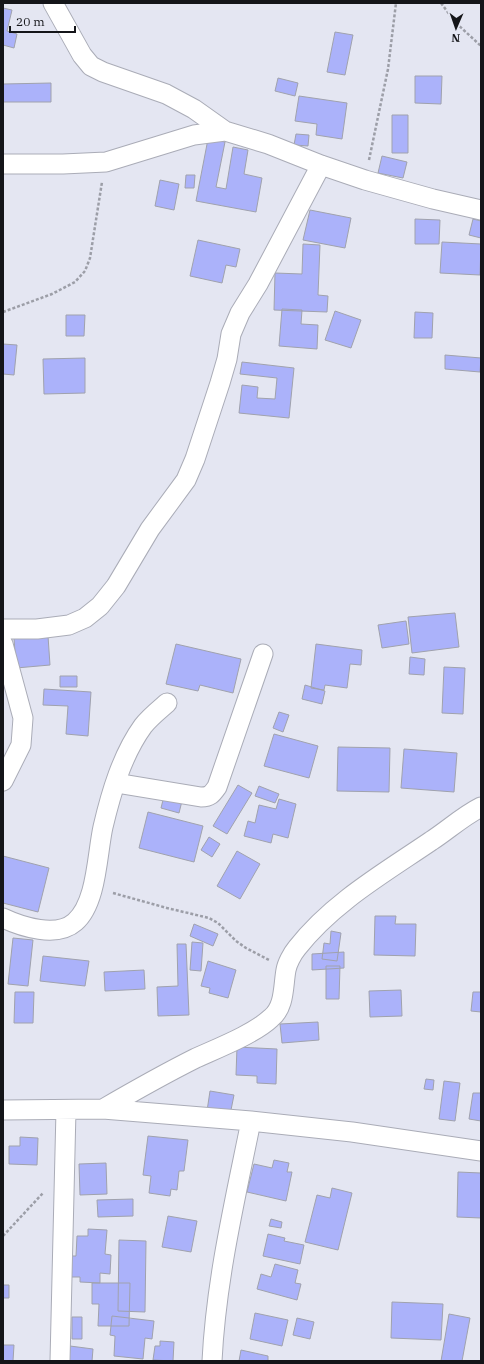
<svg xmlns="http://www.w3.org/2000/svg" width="484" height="1364" viewBox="0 0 484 1364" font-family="'IBM Plex Serif',serif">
  <rect width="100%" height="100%" fill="#e4e6f2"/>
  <path fill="#abb2fa" stroke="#a0a2ad" d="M3 8 12 10 7 31 17 34 14 48 3 45Z
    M335 32 353 35 345 75 327 72Z
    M415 76H442L441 104 415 103Z
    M278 78 298 83 295 96 275 91Z
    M51 83V102H3V84Z
    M299 96 347 103 342 139 316 135 317 124 295 121Z
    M392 115H408V153H392Z
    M296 134 309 135 308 146 294 145Z
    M208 139 225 142 216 187 226 189 233 147 248 150 244 174 262 178 256 212 196 201Z
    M382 156 407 162 403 178 378 173Z
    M186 175H195L194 188H185Z
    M160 180 179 184 174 210 155 206Z
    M310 210 351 218 345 248 303 240Z
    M415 219 440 220 439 244H415Z
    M473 219 481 221V238L469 235Z
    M198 240 240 249 236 267 226 265 222 283 190 276Z
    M442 242 481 244 480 275 440 273Z
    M303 244 320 245 318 295 328 296 327 312 274 310 275 273 302 274Z
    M282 309 302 310 301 324 318 325 317 349 279 346Z
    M335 311 361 320 351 348 325 340Z
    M415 312 433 313 432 338H414Z
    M66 315H85L84 336H66Z
    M3 344 17 345 14 375 3 374Z
    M445 355 481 358 480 372 445 369Z
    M85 358V393L44 394 43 359Z
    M242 362 294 368 289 418 239 413 242 385 258 387 257 398 275 399 277 378 240 374Z
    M455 613 459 647 412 653 408 617Z
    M406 621 409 644 382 648 378 625Z
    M48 636 50 665 16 668 14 638Z
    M176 644 241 659 233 693 200 685 198 691 166 684Z
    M316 644 362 650 361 665 350 664 347 688 325 685 324 690 311 688Z
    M410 657 425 659 424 675 409 674Z
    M444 667 465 668 463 714 442 713Z
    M60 676H77V687H60Z
    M305 685 325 691 322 704 302 699Z
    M44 689 91 692 88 736 66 734 68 706 43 705Z
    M279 712 289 715 283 732 273 728Z
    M274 734 318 746 309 778 264 766Z
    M338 747 390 748 389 792 337 791Z
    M404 749 457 753 454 792 401 788Z
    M238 785 252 793 227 834 213 826Z
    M259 786 279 794 275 803 255 796Z
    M164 796 182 801 179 813 161 808Z
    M279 799 296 804 288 838 273 834 271 843 244 836 248 821 255 823 259 805 276 809Z
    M148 812 203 826 194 862 139 848Z
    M209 837 220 844 212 857 201 850Z
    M237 851 260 864 240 899 217 886Z
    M3 856 49 868 38 912 3 903Z
    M375 916H396L395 924H416L415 956 374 955Z
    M194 924 218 934 213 946 190 936Z
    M331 931 341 933 337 961 322 959 324 943 330 944Z
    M13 938 33 940 28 986 8 984Z
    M192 942 203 943 201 971 190 970Z
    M177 944H186L189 1015 158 1016 157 987 178 986Z
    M344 952V968L312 970V954Z
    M43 956 89 961 85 986 40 981Z
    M208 961 236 970 228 998 209 993 210 988 201 986Z
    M326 966H340L339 999H326Z
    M144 970 145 989 105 991 104 972Z
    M401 990 402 1016 370 1017 369 991Z
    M15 992H34L33 1023H14Z
    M473 992H481V1012L471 1011Z
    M318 1022 319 1040 282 1043 280 1024Z
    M237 1047 277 1049 276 1084 257 1083V1076L236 1075Z
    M426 1079 434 1080 433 1090 424 1089Z
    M444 1081 460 1083 455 1121 439 1119Z
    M210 1091 234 1095 230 1115 207 1111Z
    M473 1093H481V1121L469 1119Z
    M148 1136 188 1140 184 1171H179L177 1190 171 1189 170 1196 149 1193 151 1176 143 1175Z
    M20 1137 38 1138 37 1165 9 1164V1146H20Z
    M274 1160 289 1163 287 1172H292L286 1201 247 1192 254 1164 272 1168Z
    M106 1163 107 1194 80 1195 79 1164Z
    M458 1172 481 1173V1218L457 1217Z
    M332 1188 352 1193 338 1250 305 1242 317 1195 330 1198Z
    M133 1199V1216L98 1217 97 1200Z
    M168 1216 197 1221 191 1252 162 1247Z
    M271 1219 282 1222 281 1228 269 1226Z
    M88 1229 107 1230 105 1254 111 1255 110 1274 100 1273V1283L80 1282V1277H68L69 1256H76L77 1236H88Z
    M268 1234 285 1238 284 1241 304 1245 300 1264 263 1256Z
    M119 1240 146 1241 145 1312 118 1311Z
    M275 1264 298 1270 295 1283 301 1284 297 1300 257 1289 261 1274 271 1277Z
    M92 1283H130L129 1326H98L99 1304H92Z
    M3 1285H9V1298H3Z
    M392 1302 443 1304 441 1340 391 1338Z
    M255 1313 288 1320 282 1346 250 1339Z
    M449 1314 470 1318 462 1361H441Z
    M112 1316 154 1321 152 1339 145 1338 143 1359 114 1356 115 1336 110 1335Z
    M72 1317H82V1339H72Z
    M297 1318 314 1322 310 1339 293 1335Z
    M160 1341 174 1342 173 1361 153 1360 155 1346H160Z
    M3 1345H14L13 1361H3Z
    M70 1346 93 1349 92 1361H69Z
    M241 1350 268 1356V1361H239Z"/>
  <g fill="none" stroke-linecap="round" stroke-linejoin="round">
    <defs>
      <path id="minor" d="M53 3 82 55 91 66 103 72 166 94 194 109 225 131
        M3 164H63L106 162 194 135 225 131 268 144 321 165 365 180 433 199 481 210
        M3 629H37L69 625 85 618 100 606 116 586 150 529 186 480 195 459 220 383 227 359 231 334 240 313 258 284 321 165
        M3 644 23 718 21 745 3 781
        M116 783 201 797C210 797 212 794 217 787L263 654
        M3 918C22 927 57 938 75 922 97 903 97 854 103 827 111 793 122 755 143 726 149 718 159 710 167 703
        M103 1109C134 1091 164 1074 196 1058 218 1048 254 1034 271 1018 285 1007 283 986 286 970 287 964 292 954 297 948 332 903 384 873 431 841 448 830 463 816 481 807
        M3 1110 103 1109 251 1121 352 1132 481 1151
        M60 1361 66 1110
        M212 1361C216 1280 235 1200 251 1121"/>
    </defs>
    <use href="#minor" stroke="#aaacb7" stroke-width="21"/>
    <path stroke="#9c9ea7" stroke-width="2.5" stroke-dasharray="3 2" stroke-linecap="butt" d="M441 3 456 23 481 46
      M369 160 388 69 396 3
      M3 312 52 294 75 282 85 271 90 258 102 182
      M113 893 167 908 209 918 218 923 236 941 246 948 269 960
      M3 1236 43 1193"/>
    <use href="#minor" stroke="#fff" stroke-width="19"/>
  </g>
  <rect width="484" height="1364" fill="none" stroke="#141519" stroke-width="8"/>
  <g transform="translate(456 28) rotate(182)" stroke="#e4e6f2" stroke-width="3" paint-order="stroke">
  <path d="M0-3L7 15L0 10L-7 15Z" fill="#141519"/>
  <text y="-6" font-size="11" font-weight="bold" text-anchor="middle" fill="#141519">N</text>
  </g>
  <path d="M10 26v6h65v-6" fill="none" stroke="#141519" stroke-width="2"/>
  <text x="16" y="26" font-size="12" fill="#141519" stroke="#e4e6f2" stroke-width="3" paint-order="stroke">20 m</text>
</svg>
